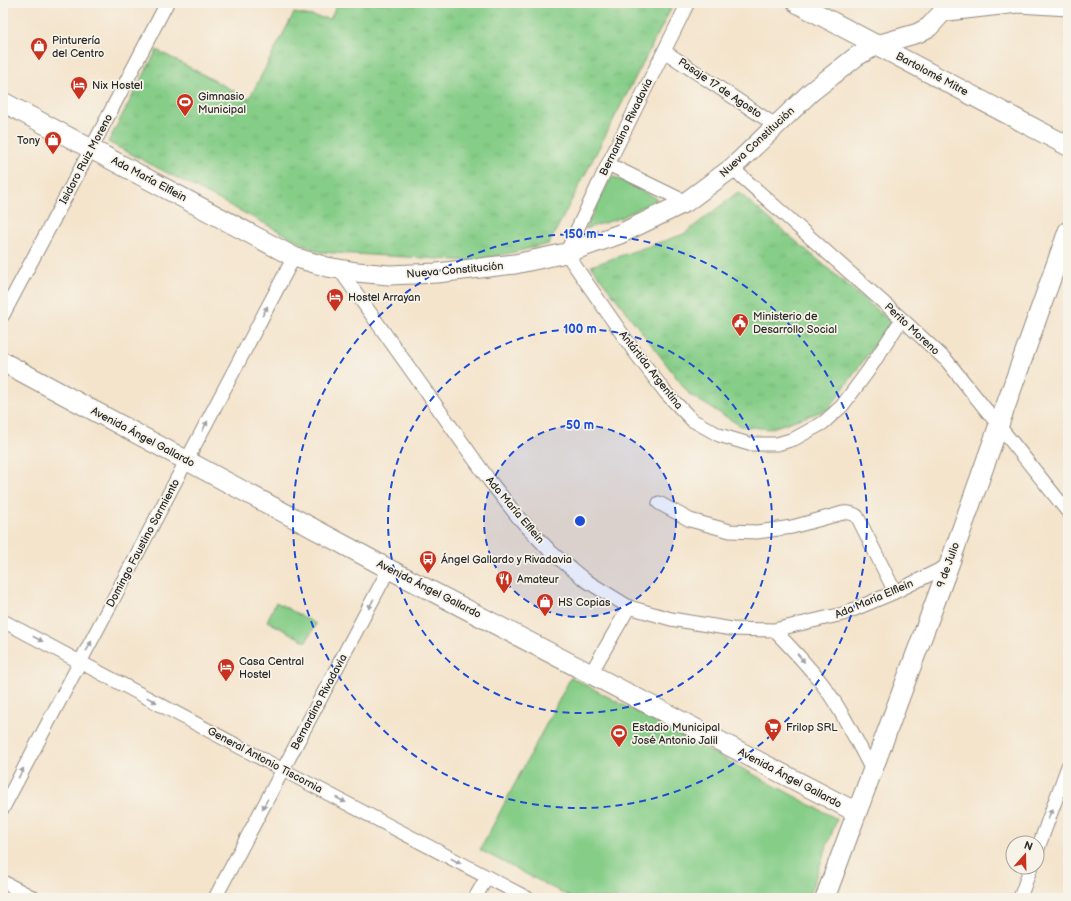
<svg xmlns="http://www.w3.org/2000/svg" width="1071" height="901" viewBox="0 0 1071 901" font-family="'Balsamiq Sans',sans-serif">
  <defs>
    <pattern id="park-tufts" width="24" height="20" patternUnits="userSpaceOnUse"><rect width="24" height="20" fill="#86cd88"/><path d="M3 7l-1-3M5 7V3M7 7l1-3M15 17l-1-3M17 17v-4M19 17l1-3" fill="none" stroke="#74b076"/></pattern>
  </defs>
  <rect width="100%" height="100%" fill="#f7f3e8"/>
  <filter id="ink" filterUnits="userSpaceOnUse"><feTurbulence type="fractalNoise" baseFrequency=".025" numOctaves="2"/><feDisplacementMap in="SourceGraphic" scale="8" xChannelSelector="R" yChannelSelector="G"/><feConvolveMatrix kernelMatrix="1 2 1 2 8 2 1 2 1" color-interpolation-filters="sRGB"/></filter>
  <filter id="wash" filterUnits="userSpaceOnUse"><feTurbulence type="fractalNoise" baseFrequency=".012" numOctaves="4" result="noise"/><feDisplacementMap in="SourceGraphic" scale="16" xChannelSelector="R" yChannelSelector="G"/><feGaussianBlur stdDeviation="0.9" result="paint"/><feColorMatrix in="noise" values="0 0 0 0 0 0 0 0 0 0 0 0 0 0 0 0 0 1.4 0 .05"/><feComposite in="paint" operator="in"/></filter>
  <g filter="url(#wash)">
    <rect width="100%" height="100%" fill="#f4e4cc"/>
    <path fill="#86cd88" stroke="#587c5a" d="M612 176 658 199 620 218 585 229Z
      M276 602 316 624 306 642 267 621Z
      M571 677 837 819 808 898H572L480 850Z"/>
    <path fill="url(#park-tufts)" stroke="#587c5a" d="M338 3H674L549 244 474 261 319 252 108 142 157 50 249 99 294 13 330 19Z
      M738 192 891 322 829 409 769 429 741 426 690 395 591 266 684 234Z"/>
  </g>
  <g filter="url(#ink)">
    <g fill="none" stroke-linecap="round" stroke-linejoin="round">
      <defs>
        <path id="street" d="M688 3 608 164 566 253 634 351 666 393 692 420 719 435 749 444H777L794 439 823 423 842 406 868 371 902 319
          M940 15 1018 6 1068 9
          M664 51 775 125
          M608 164 686 202
          M732 168 902 319 947 361 1068 512
          M339 269 489 480 518 517 551 552 585 580 629 607 671 619 732 629 774 630 843 614 895 592 949 565
          M3 315 91 149 167 3
          M659 503 690 520 730 531 757 532 792 527 843 513C849 512 852 513 857 516L895 592
          M3 621 283 770 527 898
          M774 630C791 648 808 665 823 685 842 710 857 742 872 770
          M591 673 629 607
          M3 808 294 257
          M1037 851 1068 766
          M3 882 34 898
          M215 898 389 569
          M475 898 487 877
          M1020 898 1031 867"/>
        <path id="secondary" d="M797 3 1068 146
          M3 102 294 257 327 267 357 272 389 275 437 273 515 264 566 253 620 234 686 202 732 168 811 92 857 56 877 45 918 33 929 27 940 15 947 3
          M3 362 389 569 856 812
          M825 898 949 565 1068 231"/>
      </defs>
      <use href="#street" stroke="#90887c" stroke-width="15"/>
      <use href="#secondary" stroke="#90887c" stroke-width="21"/>
      <use href="#street" stroke="#fff" stroke-width="13"/>
      <use href="#secondary" stroke="#fff" stroke-width="19"/>
    </g>
    <defs><path id="oneway-solid" d="M-6-.8H1V-3.2L6.5 0L1 3.2V.8H-6Z"/></defs>
    <g fill="#a0a0a0">
      <use href="#oneway-solid" transform="translate(265 311) rotate(-62)"/>
      <use href="#oneway-solid" transform="translate(205 426) rotate(-62)"/>
      <use href="#oneway-solid" transform="translate(371 604) rotate(118)"/>
      <use href="#oneway-solid" transform="translate(38 639) rotate(28)"/>
      <use href="#oneway-solid" transform="translate(89 646) rotate(-62)"/>
      <use href="#oneway-solid" transform="translate(801 658) rotate(49)"/>
      <use href="#oneway-solid" transform="translate(152 700) rotate(28)"/>
      <use href="#oneway-solid" transform="translate(21 773) rotate(-62)"/>
      <use href="#oneway-solid" transform="translate(341 800) rotate(28)"/>
      <use href="#oneway-solid" transform="translate(265 804) rotate(118)"/>
      <use href="#oneway-solid" transform="translate(1050 814) rotate(-70)"/>
      <use href="#oneway-solid" transform="translate(456 861) rotate(28)"/>
    </g>
  </g>
  <circle cx="580" cy="521" r="96" fill="#1d4ed8" fill-opacity=".12"/>
  <g fill="none" stroke="#1d4ed8" stroke-width="2" stroke-dasharray="7 5">
    <circle cx="580" cy="521" r="96"/>
    <circle cx="580" cy="521" r="192"/>
    <circle cx="580" cy="521" r="287"/>
  </g>
  <defs>
    <symbol id="shop-pin" viewBox="-11 -11 22 30"><path d="M0 17L-7.5 6A9.5 9.5 0 1 1 7.5 6Z" fill="#c8321e" stroke="#f7f3e8"/><path d="M-5-2.5h2.3a2.7 3.5 0 0 1 5.4 0H5L5.5 6h-11ZM-1.5-2.5h3a1.5 2.3 0 0 0-3 0Z" fill="#fff"/></symbol>
    <symbol id="hotel-pin" viewBox="-11 -11 22 30"><path d="M0 17L-7.5 6A9.5 9.5 0 1 1 7.5 6Z" fill="#c8321e" stroke="#f7f3e8"/><path d="M-6-4.5h1.5V1H6V5H4.5V3h-9V5H-6ZM-4 0a1.8 1.8 0 1 1 3.6 0ZM.5 0V-2.5h3Q6-2.5 6 0Z" fill="#fff"/></symbol>
    <symbol id="stadium-pin" viewBox="-11 -11 22 30"><path d="M0 17L-7.5 6A9.5 9.5 0 1 1 7.5 6Z" fill="#c8321e" stroke="#f7f3e8"/><path d="M0-5a6.5 5 0 1 0 0 10a6.5 5 0 1 0 0-10ZM-3.5-1.8h7v3.6h-7Z" fill="#fff"/></symbol>
    <symbol id="civic-pin" viewBox="-11 -11 22 30"><path d="M0 17L-7.5 6A9.5 9.5 0 1 1 7.5 6Z" fill="#c8321e" stroke="#f7f3e8"/><path d="M-.6-6.5H3V-4.5H.6V-3L4-1V1h2V6H-6V1h2V-1L-.6-3ZM-1.2 2.5V6h2.4V2.5Z" fill="#fff"/></symbol>
    <symbol id="bus-pin" viewBox="-11 -11 22 30"><path d="M0 17L-7.5 6A9.5 9.5 0 1 1 7.5 6Z" fill="#c8321e" stroke="#f7f3e8"/><path d="M-5-6H5V4H4V6H2V4H-2V6H-4V4H-5ZM-3.5-4V0h7V-4ZM-3.5 1.2v1.5H-2V1.2ZM2 1.2v1.5H3.5V1.2Z" fill="#fff"/></symbol>
    <symbol id="restaurant-pin" viewBox="-11 -11 22 30"><path d="M0 17L-7.5 6A9.5 9.5 0 1 1 7.5 6Z" fill="#c8321e" stroke="#f7f3e8"/><path d="M-5-6h1v4h1v-4h1v4h1v-4h1v5L-1.5 .5V6h-2V.5L-5-1ZM5-6V6H3V1.5H1.5Q1.5-4 5-6Z" fill="#fff"/></symbol>
    <symbol id="supermarket-pin" viewBox="-11 -11 22 30"><path d="M0 17L-7.5 6A9.5 9.5 0 1 1 7.5 6Z" fill="#c8321e" stroke="#f7f3e8"/><path d="M-6-5.5h2.5l.6 2H6L4.5 2H-2.5L-4.4-4H-6ZM-1.5 3.2a1.3 1.3 0 1 0 .1 0ZM3 3.2a1.3 1.3 0 1 0 .1 0Z" fill="#fff"/></symbol>
  </defs>
  <g fill-rule="evenodd">
    <use href="#shop-pin" x="29" y="36" width="20" height="27"/>
    <use href="#hotel-pin" x="69" y="75" width="20" height="27"/>
    <use href="#stadium-pin" x="175" y="92" width="20" height="27"/>
    <use href="#shop-pin" x="43" y="130" width="20" height="27"/>
    <use href="#hotel-pin" x="325" y="287" width="20" height="27"/>
    <use href="#civic-pin" x="730" y="312" width="20" height="27"/>
    <use href="#bus-pin" x="418" y="549" width="20" height="27"/>
    <use href="#restaurant-pin" x="494" y="569" width="20" height="27"/>
    <use href="#shop-pin" x="535" y="592" width="20" height="27"/>
    <use href="#hotel-pin" x="216" y="657" width="20" height="27"/>
    <use href="#supermarket-pin" x="763" y="717" width="20" height="27"/>
    <use href="#stadium-pin" x="609" y="723" width="20" height="27"/>
  </g>
  <g text-anchor="middle" dominant-baseline="central" stroke-width="3.5" stroke-linejoin="round" paint-order="stroke">
    <g font-size="11" fill="#2b2b2b" stroke="#f7f3e8" text-anchor="start">
      <text x="52" y="40">Pinturería<tspan x="52" dy="13">del Centro</tspan></text>
      <text x="92" y="85">Nix Hostel</text>
      <text x="198" y="96">Gimnasio<tspan x="198" dy="13">Municipal</tspan></text>
      <text x="40" y="140" text-anchor="end">Tony</text>
      <text x="348" y="297">Hostel Arrayan</text>
      <text x="753" y="316">Ministerio de<tspan x="753" dy="13">Desarrollo Social</tspan></text>
      <text x="441" y="559">Ángel Gallardo y Rivadavia</text>
      <text x="517" y="579">Amateur</text>
      <text x="558" y="602">HS Copias</text>
      <text x="239" y="661">Casa Central<tspan x="239" dy="13">Hostel</tspan></text>
      <text x="632" y="727">Estadio Municipal<tspan x="632" dy="13">José Antonio Jalil</tspan></text>
      <text x="786" y="727">Frilop SRL</text>
    </g>
    <g font-size="11" fill="#2b2b2b" stroke="#f7f3e8">
      <text transform="translate(932 74) rotate(28)">Bartolomé Mitre</text>
      <text transform="translate(720 88) rotate(34)">Pasaje 17 de Agosto</text>
      <text transform="translate(626 127) rotate(-64)">Bernardino Rivadavia</text>
      <text transform="translate(757 142) rotate(-43)">Nueva Constitución</text>
      <text transform="translate(86 159) rotate(-62)">Isidoro Ruiz Moreno</text>
      <text transform="translate(149 179) rotate(28)">Ada María Elflein</text>
      <text transform="translate(455 270) rotate(-5)">Nueva Constitución</text>
      <text transform="translate(912 329) rotate(43)">Perito Moreno</text>
      <text transform="translate(651 370) rotate(52)">Antártida Argentina</text>
      <text transform="translate(143 437) rotate(28)">Avenida Ángel Gallardo</text>
      <text transform="translate(515 510) rotate(50)">Ada María Elflein</text>
      <text transform="translate(143 543) rotate(-62)">Domingo Faustino Sarmiento</text>
      <text transform="translate(948 565) rotate(-70)">9 de Julio</text>
      <text transform="translate(429 589) rotate(27)">Avenida Ángel Gallardo</text>
      <text transform="translate(874 599) rotate(-23)">Ada María Elflein</text>
      <text transform="translate(319 702) rotate(-62)">Bernardino Rivadavia</text>
      <text transform="translate(265 760) rotate(28)">General Antonio Tiscornia</text>
      <text transform="translate(790 778) rotate(28)">Avenida Ángel Gallardo</text>
    </g>
  </g>
  <circle cx="580" cy="521" r="6" fill="#1d4ed8" stroke="#f7f3e8" stroke-width="2"/>
  <g font-size="12" text-anchor="middle" font-weight="bold" fill="#1d4ed8" stroke="#f7f3e8" stroke-width="3.5" stroke-linejoin="round" paint-order="stroke">
    <text x="580" y="238">150 m</text>
    <text x="580" y="333">100 m</text>
    <text x="580" y="429">50 m</text>
  </g>
  <rect width="1071" height="901" fill="none" stroke="#f7f3e8" stroke-width="16"/>
  <g transform="translate(1025 855) rotate(20)"><circle r="19" fill="#f7f3e8" stroke="#a5a39c"/>
  <path d="M0-3L7 15L0 10L-7 15Z" fill="#c8321e"/>
  <text y="-6" font-size="11" font-weight="bold" text-anchor="middle" fill="#2b2b2b">N</text>
  </g>
</svg>
